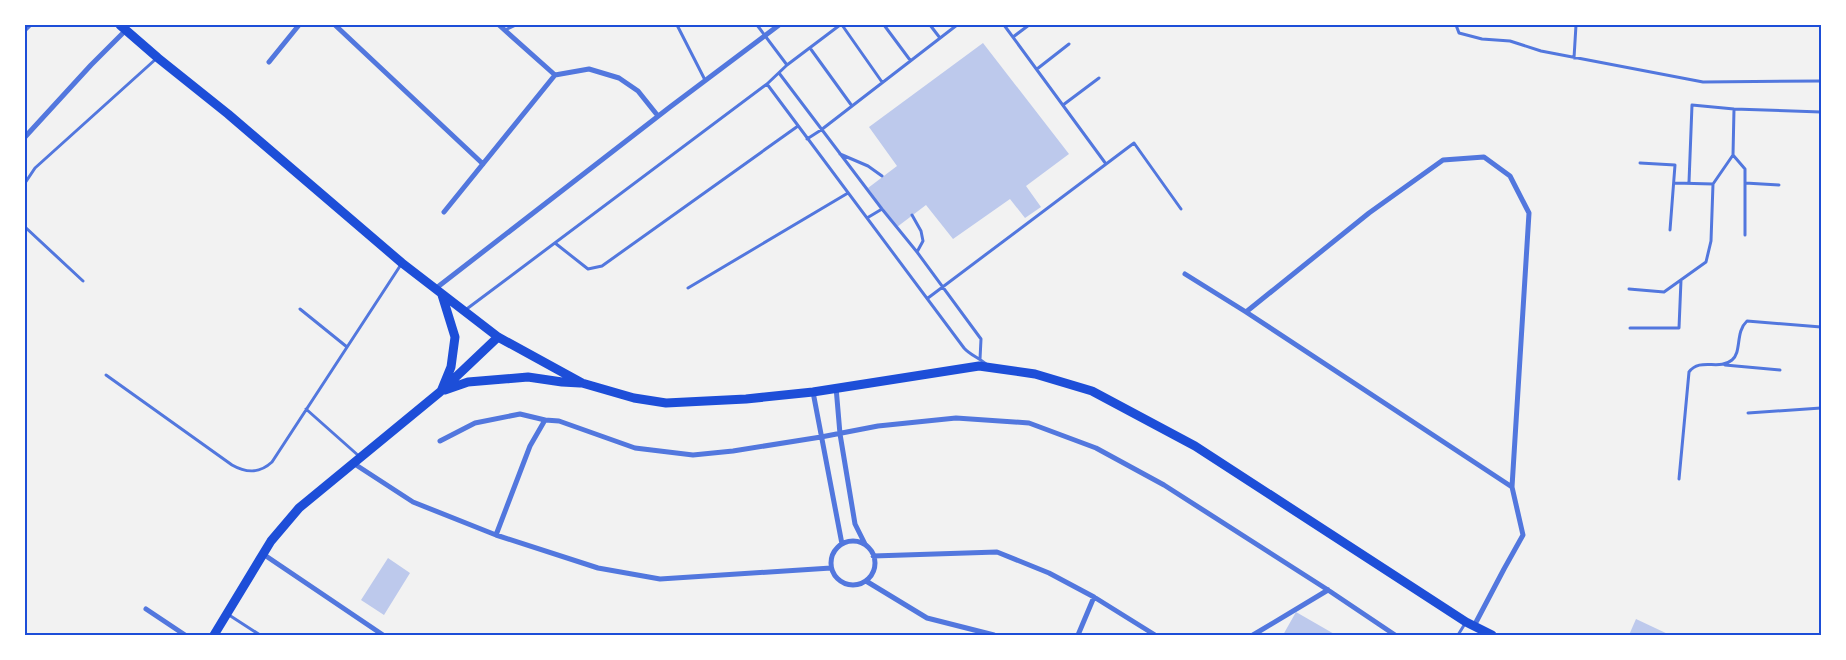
<svg xmlns="http://www.w3.org/2000/svg" width="1846" height="660" viewBox="0 0 1846 660" font-family="Helvetica,sans-serif">
  <rect width="100%" height="100%" fill="#f2f2f2"/>
  <path fill="#bdc9ec" d="M983 43 1069 154 1026 186 1041 207 1025 218 1010 199 953 239 926 205 897 227 868 188 897 166 869 127Z
    M388 558 410 573 384 615 361 600Z
    M1296 612 1336 635H1283Z
    M1636 619 1670 635H1629Z"/>
  <g fill="none" stroke-linecap="round" stroke-linejoin="round">
    <path stroke="#5277de" stroke-width="3" d="M677 25 705 80
      M757 25 787 65
      M842 25 882 82
      M884 25 910 60
      M930 25 940 38
      M1004 25 1106 164
      M1456 25 1459 33 1482 39 1510 41 1541 51 1703 82 1821 81
      M505 30 516 25
      M25 31 31 25
      M1013 37 1029 25
      M810 48 852 106
      M1574 58 1576 25
      M1037 69 1069 44
      M779 73 882 209 917 252 981 339 980 359
      M767 84 964 348C970 355 978 357 986 364
      M1063 105 1099 78
      M807 139 821 130 957 25
      M840 154 868 166 882 176
      M1733 155 1745 169V235
      M1640 163 1675 165 1670 230
      M1689 182 1692 105 1734 109 1821 112
      M25 183 35 168 157 58
      M1675 183 1713 184
      M1745 183 1779 185
      M912 215 921 231 923 241 917 252
      M867 218 882 209
      M25 227 83 281
      M555 243 588 269 602 266 798 126
      M688 288 848 193
      M1629 289 1664 292 1706 262 1711 241 1713 184 1733 155 1734 109
      M928 298 1134 143 1181 209
      M300 309 347 347
      M464 311 767 84 787 65 840 25
      M1630 328H1679L1681 280
      M1725 365 1780 370
      M106 375 232 465C246 473 259 474 272 462L402 263
      M306 409 360 457
      M1748 413 1821 408
      M1679 479 1689 372C1700 357 1719 371 1732 360 1742 352 1735 332 1747 321L1821 327
      M229 615 260 635
      M1458 635 1466 622"/>
    <path stroke="#5277de" stroke-width="5" d="M335 25 483 164
      M499 25 555 75
      M269 62 299 25
      M25 137 91 65 126 30
      M444 212 555 75 589 69 619 78 638 91 658 116
      M1185 274 1246 312 1369 213 1443 160 1484 157 1510 176 1529 213 1512 487 1523 535 1504 569 1474 626
      M435 289 670 107 779 25
      M1246 312 1512 487
      M836 387 840 434 855 524 865 544
      M813 392 842 544
      M440 441 475 423 520 414 545 420
      M353 463 413 502 496 535 598 568 660 579 831 568
      M496 535 530 446 545 420 559 421 635 448 693 455 733 451 821 437 878 426 956 418 1029 423 1096 448 1164 485 1328 590 1395 635
      M831 563a22 22 0 1 1 44 0a22 22 0 1 1-44 0Z
      M263 554 383 635
      M873 556 997 552 1049 573 1094 597 1155 635
      M866 581 927 618 994 635
      M146 609 185 635
      M1078 635 1094 597
      M1253 635 1328 590"/>
    <path stroke="#1d4ed8" stroke-width="9" d="M120 25 158 58 228 114 402 263 498 337 582 383 634 398 666 403 746 399 813 392 979 366 1035 374 1092 391 1195 446 1466 622 1492 635
      M442 389 451 367 455 337 442 295
      M445 390 468 382 528 377 562 382 580 383
      M214 635 271 541 299 508 440 392 498 337"/>
  </g>
  <rect width="1846" height="660" fill="none" stroke="#ffffff" stroke-width="52"/>
  <rect x="26" y="26" width="1794" height="608" fill="none" stroke="#1d4ed8" stroke-width="2"/>
</svg>
